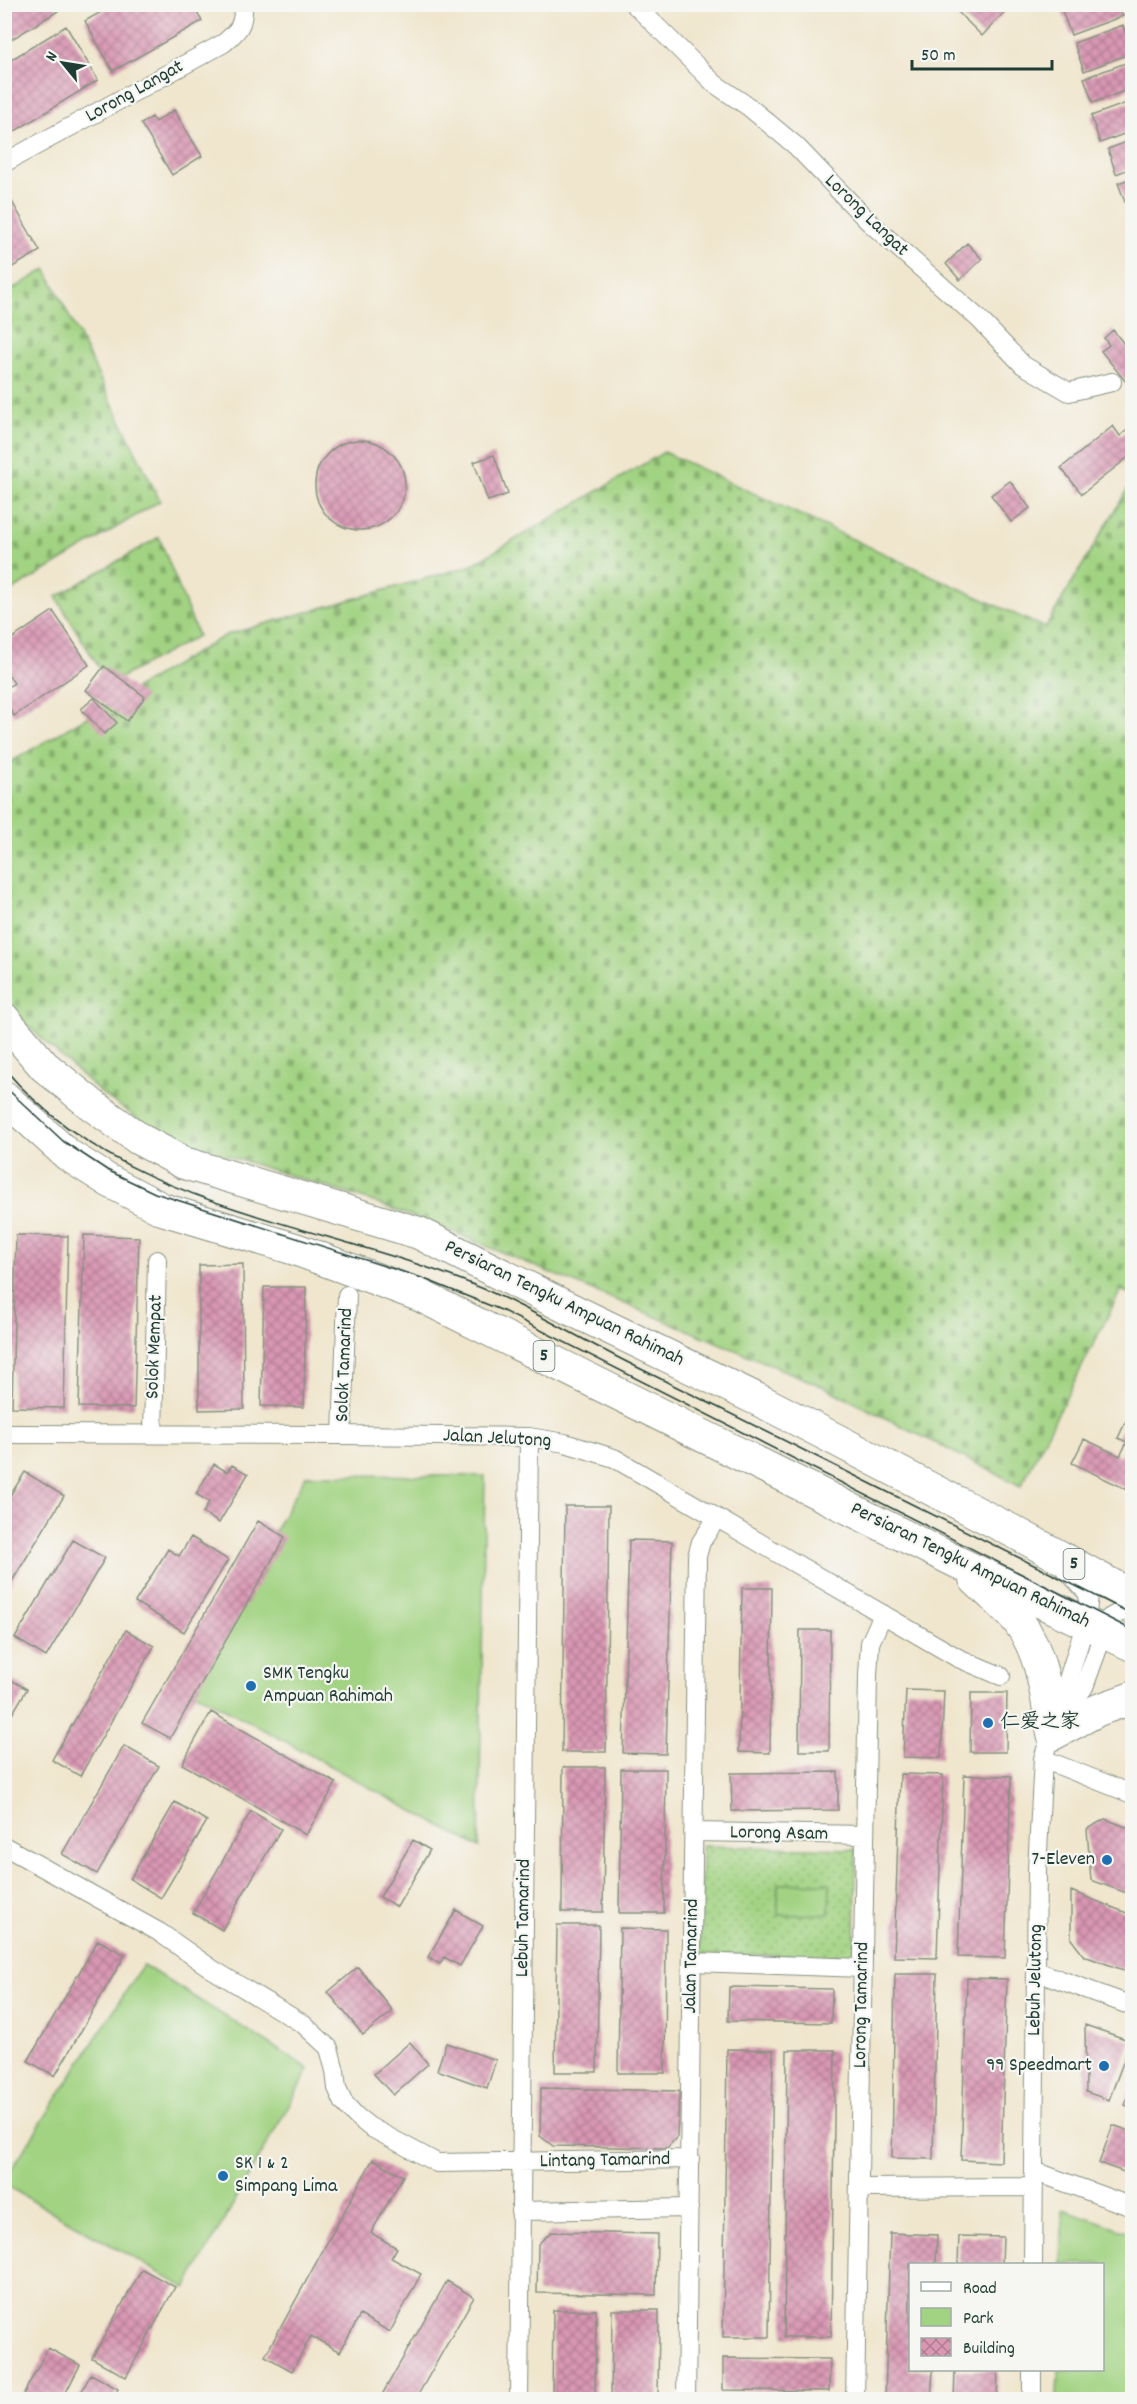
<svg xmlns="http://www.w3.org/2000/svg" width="1137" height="2404" viewBox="0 0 1137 2404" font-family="Dekko,'LXGW WenKai TC',sans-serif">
  <defs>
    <pattern id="grass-dots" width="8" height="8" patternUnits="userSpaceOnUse" patternTransform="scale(1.5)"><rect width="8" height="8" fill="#a2d382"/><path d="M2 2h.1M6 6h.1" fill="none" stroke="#83ac6b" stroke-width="1.8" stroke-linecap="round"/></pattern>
    <pattern id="cemetery-stones" width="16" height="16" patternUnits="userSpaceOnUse" patternTransform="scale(1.5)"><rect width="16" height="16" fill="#a2d382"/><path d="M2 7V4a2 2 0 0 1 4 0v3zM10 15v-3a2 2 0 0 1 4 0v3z" fill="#83ac6b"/></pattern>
    <pattern id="building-cross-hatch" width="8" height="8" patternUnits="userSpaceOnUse" patternTransform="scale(1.5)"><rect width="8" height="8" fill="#d997b3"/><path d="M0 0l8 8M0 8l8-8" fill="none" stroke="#af7c92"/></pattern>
  </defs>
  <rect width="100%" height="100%" fill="#f6f6f2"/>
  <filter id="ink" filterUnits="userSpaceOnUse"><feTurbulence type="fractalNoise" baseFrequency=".0167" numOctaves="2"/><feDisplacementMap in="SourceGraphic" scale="12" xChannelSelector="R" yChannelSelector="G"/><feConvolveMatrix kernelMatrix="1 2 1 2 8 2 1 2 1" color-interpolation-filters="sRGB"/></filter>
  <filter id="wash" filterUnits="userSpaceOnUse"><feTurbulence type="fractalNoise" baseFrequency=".008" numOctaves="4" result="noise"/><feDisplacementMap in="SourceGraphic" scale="24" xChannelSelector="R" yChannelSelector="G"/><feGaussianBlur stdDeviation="1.35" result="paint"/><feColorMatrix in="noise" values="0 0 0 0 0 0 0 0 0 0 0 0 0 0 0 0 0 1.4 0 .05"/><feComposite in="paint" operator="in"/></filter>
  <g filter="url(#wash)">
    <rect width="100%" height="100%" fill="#f0e6ce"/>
    <path fill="url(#grass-dots)" stroke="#60885b" stroke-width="1.5" d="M702 1846 856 1849 855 1956 700 1955Z"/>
    <path fill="url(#cemetery-stones)" stroke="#60885b" stroke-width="1.5" d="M46 269 160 501 5 595V294Z
      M664 452 1045 628 1132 482V1295L1121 1290 1021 1486 824 1387 443 1228 371 1201 161 1135 101 1093 17 1016 5 1000 4 766 226 635 470 566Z
      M159 537 198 636 109 684 56 597Z"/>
    <path fill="#a2d382" stroke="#60885b" stroke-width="1.5" d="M306 1475 485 1476 479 1847 187 1688Z
      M830 1883 829 1914 778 1915V1884Z
      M143 1965 309 2069 186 2288 5 2185V2179Z
      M1063 2209 1132 2233V2399H1057L1058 2370H1102V2264H1061Z"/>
    <g id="blocks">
      <path fill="url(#building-cross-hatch)" d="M4 4H54L58 11 4 44Z
        M115 4H192L202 21 113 71 85 21Z
        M950 4H1012L982 36Z
        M1078 5H1118L1123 16 1071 35 1062 11Z
        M1123 25 1132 53 1084 71 1074 43Z
        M66 26 98 80 4 138V64Z
        M1131 61 1132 88 1093 103 1084 78Z
        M1132 101V131L1100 143 1091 116Z
        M174 110 202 156 172 175 141 124 152 117 155 122Z
        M1132 140V168L1116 174 1108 149Z
        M1132 178V202L1126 205 1118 183Z
        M11 200 40 251 4 272V203Z
        M967 243 982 259 960 280 946 264Z
        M1113 330 1132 354V385L1130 387 1101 351 1109 345 1104 338Z
        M1113 426 1120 436 1132 426V454L1082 494 1061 468Z
        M315 485a45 45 0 1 1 90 0a45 45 0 1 1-90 0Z
        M494 455 508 494 488 501 474 462Z
        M1010 481 1030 508 1011 522 991 495Z
        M53 611 89 665 14 716 4 701V690L14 683 4 669V644Z
        M104 666 145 697 127 721 86 690Z
        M94 698 117 723 104 734 81 709Z
        M16 1235 68 1236 64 1408 12 1407Z
        M84 1235 139 1237 134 1408 79 1407Z
        M243 1264 244 1409 199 1410V1265Z
        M264 1287H306L304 1407 261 1406Z
        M1126 1421 1132 1424V1492L1072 1463 1084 1439 1120 1456 1127 1442 1118 1438Z
        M214 1464 227 1472 232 1465 248 1474 219 1523 203 1513 209 1502 196 1494Z
        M25 1472 64 1496 8 1588 4 1586V1505Z
        M565 1506H609L606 1752H562Z
        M258 1521 285 1537 170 1738 142 1723Z
        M191 1537 228 1560 184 1632 135 1602 168 1549 179 1556Z
        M73 1540 105 1558 46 1657 15 1638Z
        M629 1540 672 1541 666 1754 623 1753Z
        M742 1588H772L770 1753 739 1752Z
        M126 1630 154 1646 80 1776 52 1760Z
        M800 1630H830L829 1751H799Z
        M4 1676 27 1689 4 1728Z
        M906 1690 944 1691 941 1758 903 1757Z
        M971 1693H1007L1006 1752H970Z
        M211 1712 336 1783 306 1835 182 1764Z
        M124 1746 159 1766 97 1874 62 1854Z
        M563 1767H605L603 1912H562Z
        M621 1769H666L664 1913H619Z
        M838 1772V1810L732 1811 731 1773Z
        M900 1774 943 1775 937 1958 894 1957Z
        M964 1775 1011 1776 1005 1958 958 1957Z
        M175 1802 207 1821 161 1898 130 1879Z
        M251 1811 281 1829 222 1930 193 1913Z
        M1105 1819 1132 1829V1895L1091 1880 1087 1829Z
        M413 1840 430 1850 397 1907 380 1897Z
        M1071 1891 1132 1915V1973L1084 1956 1071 1939Z
        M456 1910 483 1926 460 1966 444 1957 440 1964 428 1957Z
        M557 1925H599L597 2072H555Z
        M620 1928 666 1929 665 2073H618Z
        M98 1940 125 1955 55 2076 28 2061Z
        M358 1967 393 2011 363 2035 328 1992Z
        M895 1974H937L933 2159 892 2158Z
        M967 1978 1007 1979 1001 2162 961 2160Z
        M729 1987 832 1989 831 2023 728 2021Z
        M1085 2025 1131 2041 1109 2100 1086 2092Z
        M410 2042 428 2064 393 2095 374 2074Z
        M446 2043 496 2060 487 2088 437 2070Z
        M727 2049 773 2050 769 2337H723Z
        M787 2050H835L831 2337H784Z
        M1132 2085V2108L1125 2105Z
        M541 2088 679 2091 677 2137 667 2148 553 2146 540 2136Z
        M1113 2125 1132 2132V2175L1099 2163Z
        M373 2159 403 2176 371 2233 397 2248 391 2258 421 2274 390 2332 360 2315 340 2352 311 2336 292 2371 265 2356Z
        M551 2232 657 2234 656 2295 537 2293 538 2244Z
        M890 2233 937 2235 936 2264H910V2370H933L931 2400H885Z
        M959 2236 1003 2237 1002 2264H958Z
        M142 2269 175 2287 126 2377 92 2358Z
        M447 2281 474 2297 415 2400H379Z
        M553 2310H596L595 2400H552Z
        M612 2310H659L658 2400H611Z
        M48 2348 80 2365 62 2400H31L23 2395Z
        M723 2358 830 2359 829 2391 723 2390Z
        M955 2370H998L997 2400H954Z
        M91 2374 118 2389 112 2400H77Z"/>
    </g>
  </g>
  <g filter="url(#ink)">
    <use href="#blocks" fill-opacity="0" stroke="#889281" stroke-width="1.5"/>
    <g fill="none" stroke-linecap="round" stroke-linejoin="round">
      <defs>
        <path id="minor" d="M634 4 715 84 749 107 796 146 868 221 979 319 1023 365 1069 392 1112 382
          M4 163 224 43C239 30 244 25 243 4
          M4 1434 342 1435 529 1437 565 1443 614 1458 958 1658 1001 1676
          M153 1434 157 1260
          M342 1435 347 1295
          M1063 1718 1084 1687 1109 1618 1118 1613 1132 1609
          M1043 1759 1132 1794
          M693 1832 865 1835
          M4 1846 159 1932 212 1969 303 2024 329 2048 335 2071 337 2088 344 2103 356 2116 370 2127 437 2163 690 2159
          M692 1962 863 1968
          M1036 1971 1132 2006
          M1034 2171 1132 2207
          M859 2188 1034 2187
          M520 2211 689 2208
          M1033 2264 1037 1870 1043 1759 1086 1622 1089 1595 1065 1568
          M519 2400 529 1437
          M686 2400 697 1556 701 1542 717 1518
          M855 2400 868 1675 870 1643 883 1614
          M1032 2400V2370"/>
        <path id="trunk" d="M4 1019 44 1066 92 1105 139 1139 184 1163 419 1233 562 1305 769 1405 1016 1533 1132 1596
          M4 1097 68 1155 109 1181 162 1209 295 1249 419 1295 957 1562 1132 1645
          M975 1579C989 1593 1007 1607 1019 1622 1043 1655 1046 1695 1053 1734L1098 1710 1132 1698"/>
      </defs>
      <use href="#minor" stroke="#889281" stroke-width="20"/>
      <use href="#trunk" stroke="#889281" stroke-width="34"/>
      <use href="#minor" stroke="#fff" stroke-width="18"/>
      <use href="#trunk" stroke="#fff" stroke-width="32"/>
      <path stroke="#1f3d34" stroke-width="1.5" d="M4 1068C128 1217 339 1221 504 1298 552 1321 597 1348 645 1371 807 1452 970 1533 1132 1614
        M4 1086 63 1141 107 1170 155 1193 422 1278 501 1310 1132 1630"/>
    </g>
  </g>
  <g fill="#1f6fb2" stroke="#f6f6f2" stroke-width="2">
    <circle cx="251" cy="1686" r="6"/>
    <circle cx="988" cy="1723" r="6"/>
    <circle cx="1107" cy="1860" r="6"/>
    <circle cx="1104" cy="2066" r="6"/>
    <circle cx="223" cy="2176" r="6"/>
  </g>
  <g text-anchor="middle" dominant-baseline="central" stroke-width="4.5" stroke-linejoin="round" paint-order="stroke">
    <g fill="#f6f6f2" stroke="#60746d" stroke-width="1.5">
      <rect x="533.5" y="1341" width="21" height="30" rx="4.5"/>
      <rect x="1063.5" y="1549" width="21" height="30" rx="4.5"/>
    </g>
    <g font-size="18" font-weight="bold" fill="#1f3d34">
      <text x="544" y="1356">5</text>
      <text x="1074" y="1564">5</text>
    </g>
    <g font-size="20" fill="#1f3d34" stroke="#f6f6f2">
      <text transform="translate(135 92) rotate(-29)">Lorong Langat</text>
      <text transform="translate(866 216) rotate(44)">Lorong Langat</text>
      <text transform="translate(564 1304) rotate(26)">Persiaran Tengku Ampuan Rahimah</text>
      <text transform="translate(155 1347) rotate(-88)">Solok Mempat</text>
      <text transform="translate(345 1365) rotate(-88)">Solok Tamarind</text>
      <text transform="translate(497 1439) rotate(3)">Jalan Jelutong</text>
      <text transform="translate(970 1566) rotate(26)">Persiaran Tengku Ampuan Rahimah</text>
      <text transform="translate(779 1834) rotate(1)">Lorong Asam</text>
      <text transform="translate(524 1918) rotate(-89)">Lebuh Tamarind</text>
      <text transform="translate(692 1956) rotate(-89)">Jalan Tamarind</text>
      <text transform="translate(1036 1980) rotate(-89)">Lebuh Jelutong</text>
      <text transform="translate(862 2005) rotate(-89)">Lorong Tamarind</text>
      <text transform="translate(605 2161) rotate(-1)">Lintang Tamarind</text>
    </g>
    <g font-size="20" fill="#1f3d34" stroke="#f6f6f2" text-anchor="start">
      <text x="263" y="1674">SMK Tengku<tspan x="263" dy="23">Ampuan Rahimah</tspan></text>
      <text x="1000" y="1723">仁爱之家</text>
      <text x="1095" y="1860" text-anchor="end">7-Eleven</text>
      <text x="1092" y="2066" text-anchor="end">99 Speedmart</text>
      <text x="235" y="2164">SK 1 &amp; 2<tspan x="235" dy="23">Simpang Lima</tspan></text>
    </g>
  </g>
  <rect width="1137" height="2404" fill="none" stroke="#f6f6f2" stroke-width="24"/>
  <rect x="909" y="2263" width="195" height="108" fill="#f6f6f2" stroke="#a0aca6" stroke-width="1.5"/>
  <rect x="921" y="2282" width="30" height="9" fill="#ffffff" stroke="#a0aca6" stroke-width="1.5"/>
  <text x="963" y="2293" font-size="18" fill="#1f3d34">Road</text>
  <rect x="921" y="2308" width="30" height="18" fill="#a2d382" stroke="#a0aca6" stroke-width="1.5"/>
  <text x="963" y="2323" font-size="18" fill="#1f3d34">Park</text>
  <rect x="921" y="2338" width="30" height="18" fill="url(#building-cross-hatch)" stroke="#a0aca6" stroke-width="1.5"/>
  <text x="963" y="2353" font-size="18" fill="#1f3d34">Building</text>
  <g transform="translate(63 63) rotate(300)" stroke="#f6f6f2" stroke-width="4.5" paint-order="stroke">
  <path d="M0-4.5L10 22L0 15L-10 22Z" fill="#1f3d34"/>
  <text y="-9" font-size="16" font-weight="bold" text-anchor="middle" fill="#1f3d34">N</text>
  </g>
  <path d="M912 60v9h140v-9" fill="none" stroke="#1f3d34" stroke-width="3"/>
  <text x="921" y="60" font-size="18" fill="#1f3d34" stroke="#f6f6f2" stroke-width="4.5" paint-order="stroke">50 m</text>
</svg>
